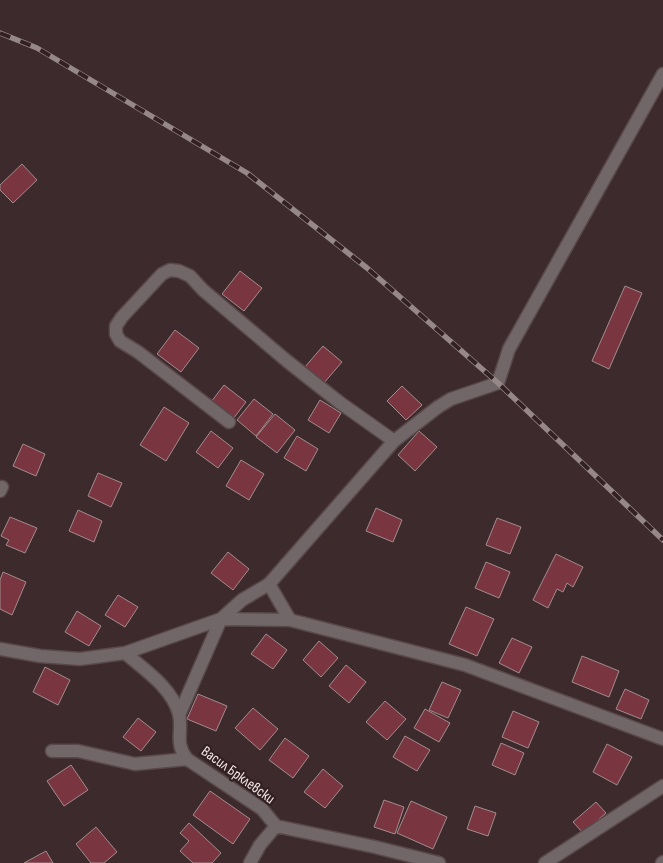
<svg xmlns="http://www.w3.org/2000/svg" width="663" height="863" viewBox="0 0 663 863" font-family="'Sofia Sans Condensed',sans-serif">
  <rect width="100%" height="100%" fill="#3c2a2c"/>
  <path fill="#793540" stroke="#a38c8e" d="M22 164 37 180 13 203 0 190V185Z
    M240 271 262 288 244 311 222 294Z
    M625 286 642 293 609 369 592 361Z
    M175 330 199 348 181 372 157 354Z
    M323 346 342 362 323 384 304 368Z
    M224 385 246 402 233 419 211 402Z
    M402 386 422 405 406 420 387 401Z
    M254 399 273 414 256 436 237 420Z
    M320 400 341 413 329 433 308 420Z
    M164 407 189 423 166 461 140 445Z
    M275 414 295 430 277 453 256 437Z
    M211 431 233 448 218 468 196 452Z
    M419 431 437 447 415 471 398 455Z
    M297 436 318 449 306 471 284 458Z
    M23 444 45 454 36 476 13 466Z
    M241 460 264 474 249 500 226 486Z
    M98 473 122 483 111 507 88 496Z
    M376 508 402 520 393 542 366 531Z
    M78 510 102 521 94 542 69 531Z
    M10 517 37 528 25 553 6 545 9 540 1 536Z
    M497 518 521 527 510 554 486 545Z
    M228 552 249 569 233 590 211 573Z
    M556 554 583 567 573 587 567 583 563 592 557 589 548 608 533 600Z
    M486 562 510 572 499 598 475 588Z
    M3 572 26 582 12 615 0 609V580Z
    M118 595 138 607 125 627 105 615Z
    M466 607 494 619 477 656 449 644Z
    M77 611 101 626 89 646 65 632Z
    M266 634 287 650 273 669 251 654Z
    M512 638 532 647 519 673 499 663Z
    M319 641 338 658 321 677 303 660Z
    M582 656 619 671 609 697 572 682Z
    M346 665 366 682 349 703 329 686Z
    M45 667 70 680 58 705 33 692Z
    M442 682 461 690 448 718 429 710Z
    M625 689 649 700 641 719 616 709Z
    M198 694 227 706 216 731 187 719Z
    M385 701 406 719 387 740 366 722Z
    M253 708 278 729 260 750 235 728Z
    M425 709 450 723 439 742 414 728Z
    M513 711 539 722 528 748 502 737Z
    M138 718 156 732 141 751 123 737Z
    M405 736 430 750 417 771 393 757Z
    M285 738 309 756 293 778 269 760Z
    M501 743 524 753 515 775 492 765Z
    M607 744 632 757 617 785 593 772Z
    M71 765 88 790 64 806 47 781Z
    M323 769 343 786 325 808 304 792Z
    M210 791 250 819 233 844 193 815Z
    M384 800 404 807 395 834 374 827Z
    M411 801 447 817 433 849 397 833Z
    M596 802 606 813 583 833 573 822Z
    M475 806 496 813 488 836 467 829Z
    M189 823 221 853 212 863H193L180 851 189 841 180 833Z
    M96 827 117 852 104 863H91L76 844Z
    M46 851 53 863H24Z"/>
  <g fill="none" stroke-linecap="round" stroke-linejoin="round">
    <defs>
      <path id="minor" d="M229 422 138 352 120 341 116 334V326L122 317 162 274 170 270 179 271 190 276 203 290 287 361 339 402 394 441
        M0 491 2 487
        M269 584 290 620
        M0 649 40 656 80 659 125 653 221 619 290 620 465 665 663 739
        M125 653C145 670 172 688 179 714 183 731 174 743 187 759L262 809 276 826 260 845 250 863
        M179 715 221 619 242 600 269 584 394 441 438 407 451 399 498 383 509 349 663 74
        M52 751H78L135 764 187 759
        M276 826 375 847 439 863
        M545 863 663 786
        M662 863 663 862"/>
    </defs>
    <use href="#minor" stroke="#59484a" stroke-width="15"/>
    <use href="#minor" stroke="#716768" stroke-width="12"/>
    <defs>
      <path id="rail" d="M0 33 37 48 247 173 367 268 498 383 663 540"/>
    </defs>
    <use href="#rail" stroke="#968788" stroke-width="5.5"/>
    <use href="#rail" stroke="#322022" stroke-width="4" stroke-dasharray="11" stroke-linecap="butt"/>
  </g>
  <g text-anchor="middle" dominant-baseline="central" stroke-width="4.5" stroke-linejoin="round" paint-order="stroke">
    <g font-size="15" fill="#f1e5e6" stroke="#322022">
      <text transform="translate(238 775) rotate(36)">Васил Брклевски</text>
    </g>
  </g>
</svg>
